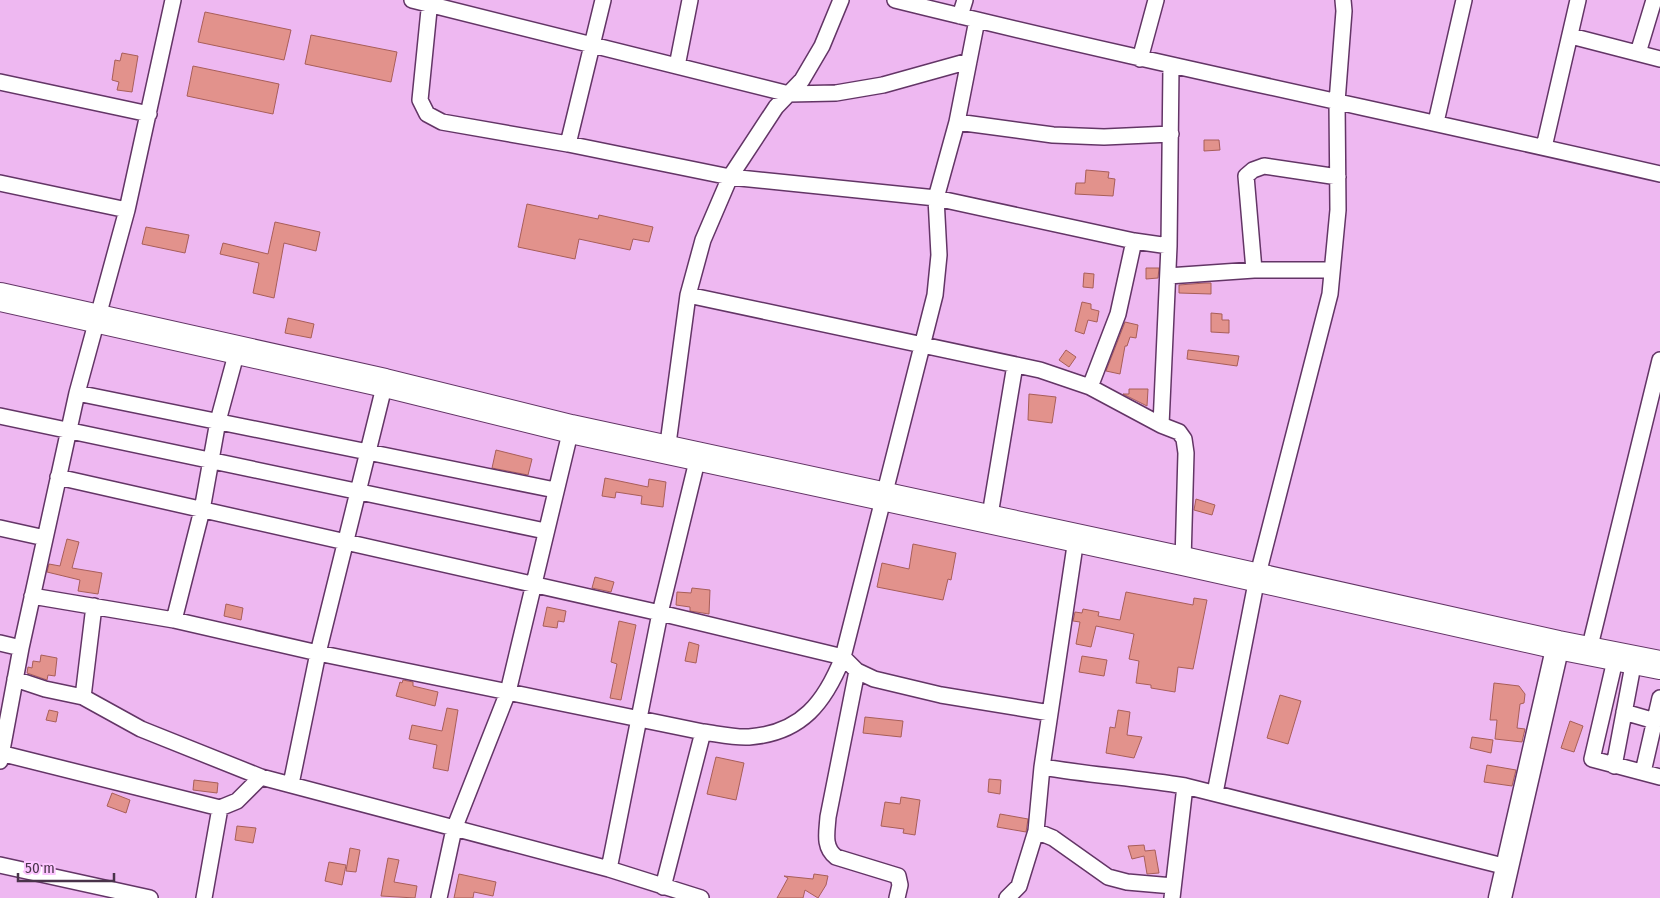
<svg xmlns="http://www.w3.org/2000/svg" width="1660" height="898" viewBox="0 0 1660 898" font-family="'Fira Sans Condensed',sans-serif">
  <rect width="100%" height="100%" fill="#eeb8f1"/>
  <path fill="#e2928c" stroke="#a85e59" d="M205 12 291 30 284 60 198 42Z
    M311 35 397 52 391 82 305 64Z
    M122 53 138 56 132 92 117 90 119 82 112 80 115 60 120 61Z
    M193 66 279 84 273 114 187 96Z
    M1204 140H1219L1220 150 1204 151Z
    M1086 170 1109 172 1108 178 1115 179 1113 196 1075 194 1076 183H1085Z
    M527 204 598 219 599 215 653 227 649 242 633 239 630 250 579 239 575 259 518 247Z
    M275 222 320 232 316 251 284 243 274 298 253 293 259 263 220 254 223 243 268 254Z
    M146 227 189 235 185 253 142 244Z
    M1146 268H1159L1158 278 1146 279Z
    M1084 273 1094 274 1093 288 1083 287Z
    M1205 283H1211V294L1179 293V285Z
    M1082 302 1091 304V309L1099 311 1097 322 1088 320 1084 334 1075 331Z
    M1211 313 1222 314V320H1229V333L1211 332Z
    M288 318 314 324 311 338 285 333Z
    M1125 322 1138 325 1136 338 1130 337 1127 346H1125L1120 374 1106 371Z
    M1066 350 1076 357 1069 367 1059 360Z
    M1188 350 1239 356 1237 366 1187 359Z
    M1129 389H1148L1147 406 1123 394H1129Z
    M1029 394 1056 397 1052 423 1028 420Z
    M496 450 532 459 528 475 492 468Z
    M605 478 648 487 649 479 666 482 663 507 641 504 642 496 616 492 615 498 602 496Z
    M1196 499 1215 505 1212 515 1194 510Z
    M67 539 79 542 72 568 102 573 98 594 78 591 80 580 47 572 49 564 60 566Z
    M913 544 956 553 951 580 948 579 943 600 877 587 882 563 909 569Z
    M595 577 614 582 611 592 592 588Z
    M692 588 710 590 709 614 690 611V607L676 605 677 592 691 593Z
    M1126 592 1193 605 1194 598 1207 600 1193 669 1178 667 1175 692 1151 688V685L1136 683 1139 661 1129 659 1134 634 1096 626 1091 647 1076 644 1080 622 1073 621 1075 612 1082 613 1083 609 1099 612 1098 616 1120 620Z
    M226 604 243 608 241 620 224 616Z
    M547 607 566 611 564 622 558 621 557 628 543 626Z
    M619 621 636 625 621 700 610 698 617 664 611 662Z
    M689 642 699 645 696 663 685 661Z
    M41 655 57 658 55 676 48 675 47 680 27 673 28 667 32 668 33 661 40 662Z
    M1082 656 1107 660 1104 676 1079 672Z
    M403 680 413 682V686L438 692 435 706 396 696 400 682 402 683Z
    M1494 683 1519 686 1525 694 1524 703 1520 704 1517 728 1525 729 1522 742 1495 739 1497 720H1490Z
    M1280 695 1301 701 1288 744 1267 738Z
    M447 708 458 710 448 771 433 768 437 745 409 739 412 725 442 731Z
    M49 710 58 712 56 722 46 720Z
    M1118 710 1130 712 1127 735 1142 737 1134 758 1106 753 1110 727 1115 728Z
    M865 717 903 721 901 737 863 733Z
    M1570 721 1583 726 1574 752 1561 748Z
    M1472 737 1493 740 1491 753 1470 748Z
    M716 757 744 763 736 800 707 794Z
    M1487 765 1516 770 1512 786 1484 782Z
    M989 779 1001 780 1000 794 988 792Z
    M194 780 218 783 217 793 193 790Z
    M112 793 130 800 126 813 107 806Z
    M901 797 920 800 915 835 903 833 904 829 881 826 885 802 900 804Z
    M1000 814 1028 819 1026 832 997 827Z
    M237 826 256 828 253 843 235 840Z
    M1144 845 1145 851 1155 850 1159 873 1147 874 1144 856 1132 859 1128 846Z
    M350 848 360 850 356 872 346 871Z
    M388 858 399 860 394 882 417 886 415 898 381 896Z
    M329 862 346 865 342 885 325 881Z
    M459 874 496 882 493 896 474 892 473 898H454Z
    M814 874 828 876 826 885 818 898 805 890 803 898H777L788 878 784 876 813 879Z"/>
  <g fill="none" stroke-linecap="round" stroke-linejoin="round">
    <defs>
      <path id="street" d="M412 0 789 94 836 93 883 85 969 61
        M430 0 420 100 427 114 442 122 568 144 730 177 936 198 1134 241 1169 246
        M895 0C1149 63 1405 115 1660 174
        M960 16 965 0
        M1571 36 1660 59
        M1638 53 1654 0
        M1140 59 1156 0
        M677 66 690 0
        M0 82 149 114
        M957 122 1053 135 1104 137 1171 134
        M1436 122 1464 0
        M568 144 603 0
        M1544 147 1578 0
        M0 183 127 210
        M1254 270 1246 176 1253 170 1264 166 1338 177
        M1168 276 1254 270H1332
        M688 295 1040 370 1090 387 1161 425 1179 432 1184 439 1186 453 1183 561
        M1090 387 1118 314 1134 241
        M77 393 555 490
        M0 416 545 531
        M1161 425 1169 246 1171 66
        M667 451 688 295 703 240 730 177 776 107 802 80 822 46 841 0
        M58 477 660 613 843 657 857 671 874 679 941 695 1050 713
        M989 521 1015 365
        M0 528 45 538
        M32 596 174 620 318 653 703 732C718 734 735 738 749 737 802 733 825 702 843 657L935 295 939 255 936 198 957 122 977 20
        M174 620 202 510 218 421 237 351
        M0 643 21 648
        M1589 650 1660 360
        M1616 656 1592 759 1660 777
        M857 671 828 817C827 832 823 847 836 857L898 876 900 885 897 898
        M15 679 45 689 83 697 141 729 261 777 609 869 701 898
        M83 697 94 606
        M1624 712 1655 721
        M0 753 220 808
        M0 761 21 648 77 393 127 210 173 0
        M1614 766 1634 660
        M1042 767C1090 775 1137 778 1185 786L1507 867
        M1643 772 1660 698
        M291 784 318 653 385 383
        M1215 793 1257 578 1330 294 1338 210 1337 102 1344 11 1343 0
        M1036 831 1053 838 1108 877 1127 882 1173 886
        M0 865 150 898
        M609 869 660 613 698 457
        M663 887 703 732
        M204 898 220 808 237 801 261 777
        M439 898 454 829 508 692 571 429
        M1007 898 1019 886 1036 831 1042 767 1076 539
        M1172 898 1185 786"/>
      <path id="secondary" d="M1500 898 1558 645"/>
      <path id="highway" d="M0 297 385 383 571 429 1183 561 1558 645 1660 665"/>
    </defs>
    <use href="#street" stroke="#633566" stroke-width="18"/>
    <use href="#secondary" stroke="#633566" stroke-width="25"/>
    <use href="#highway" stroke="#633566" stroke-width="30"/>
    <use href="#street" stroke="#fff" stroke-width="15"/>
    <use href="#secondary" stroke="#fff" stroke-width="22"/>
    <use href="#highway" stroke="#fff" stroke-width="28"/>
  </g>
  <path d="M18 873v8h96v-8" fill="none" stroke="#49334a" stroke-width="2.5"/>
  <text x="25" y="873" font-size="15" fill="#49334a" stroke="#fcc5ff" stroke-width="4" paint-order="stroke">50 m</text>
</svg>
